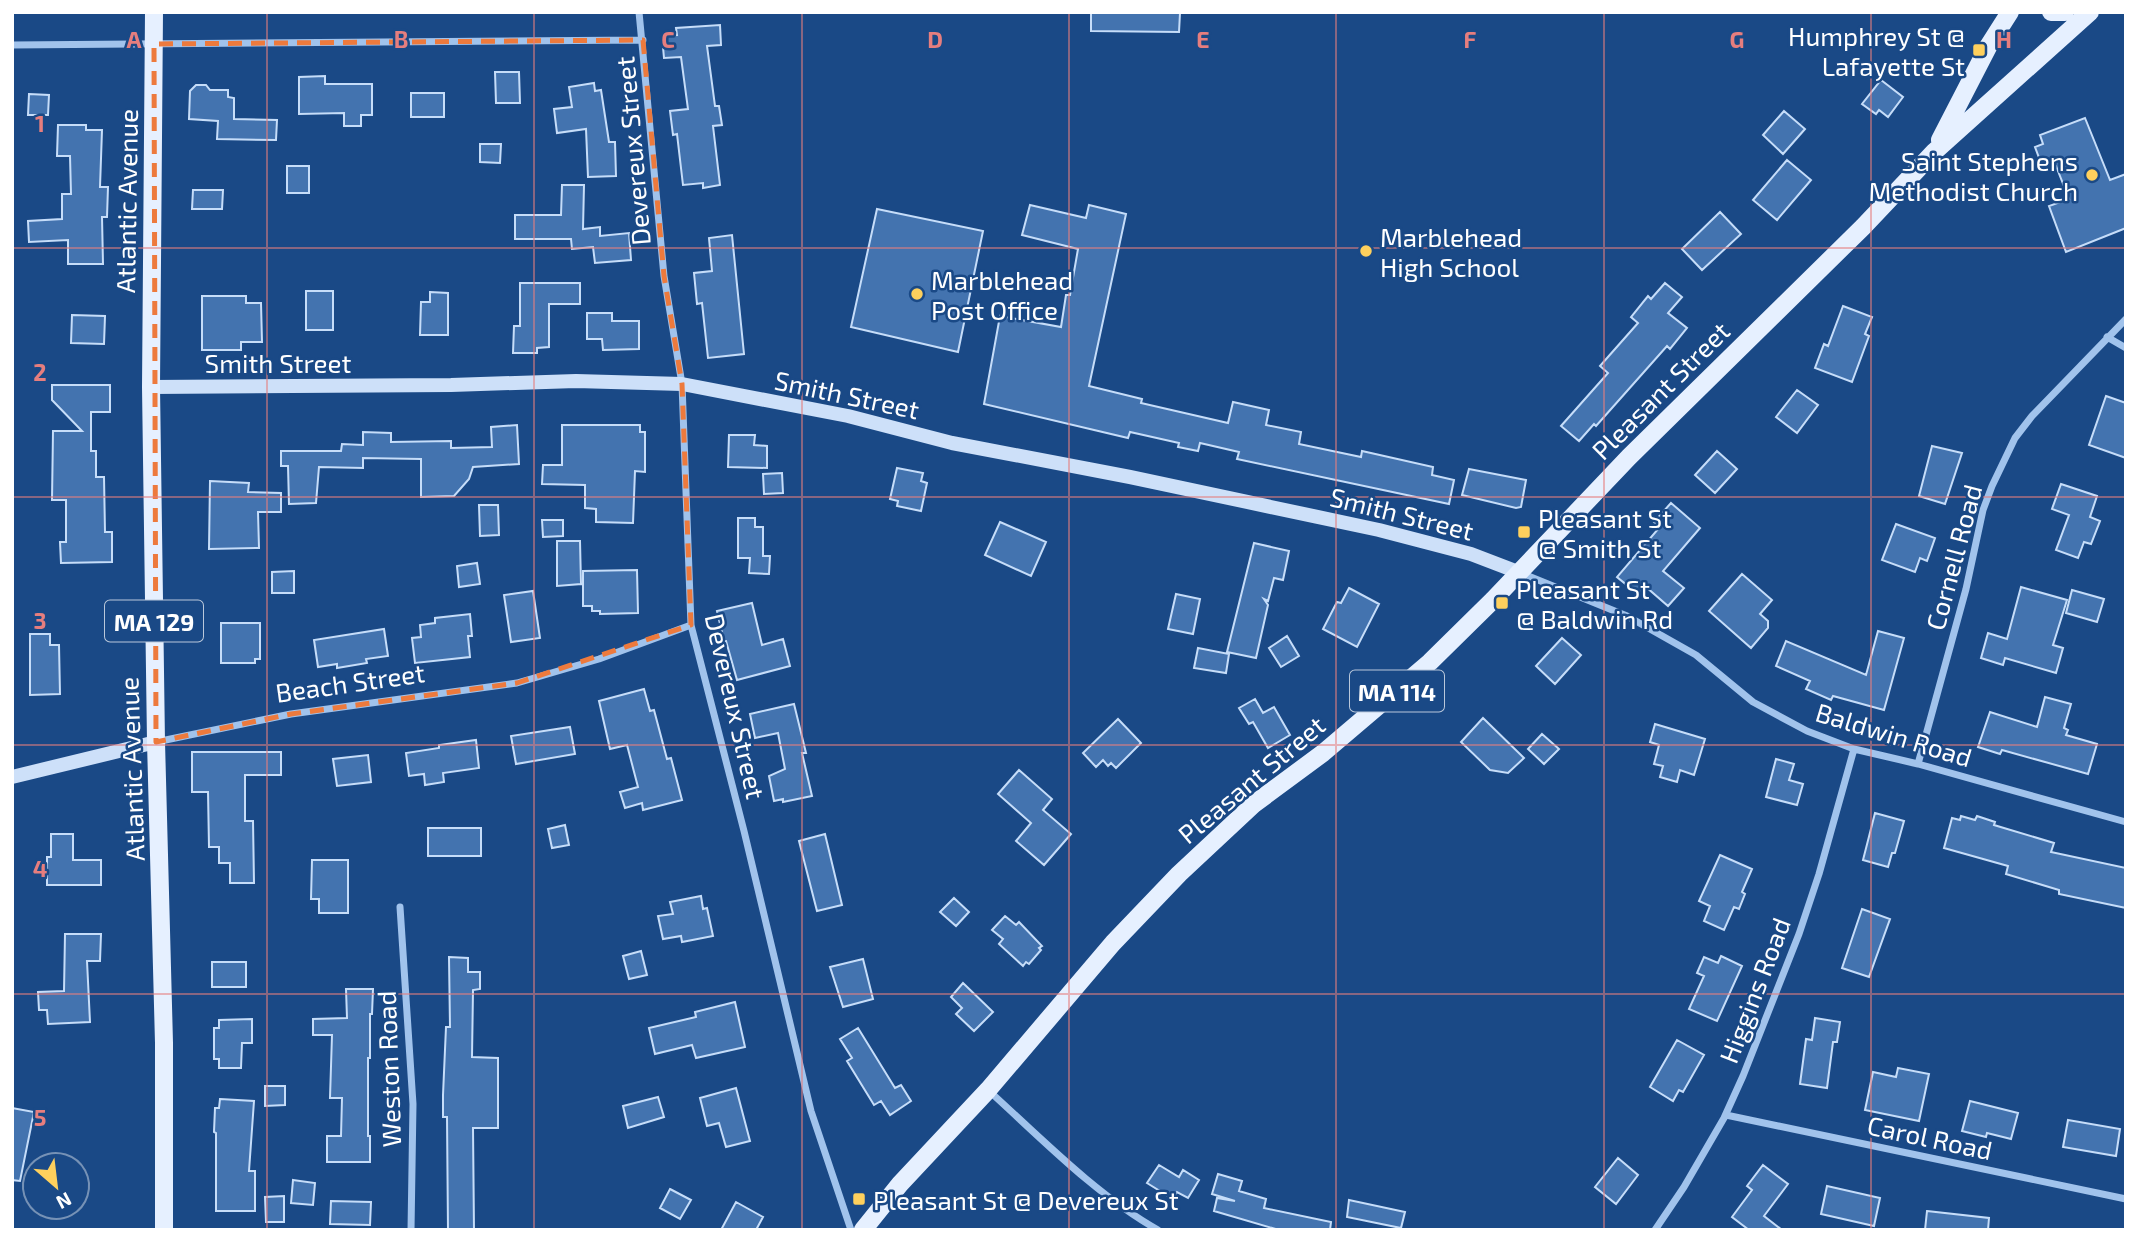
<svg xmlns="http://www.w3.org/2000/svg" width="2138" height="1242" viewBox="0 0 2138 1242" font-family="'Exo 2',sans-serif">
  <rect width="100%" height="100%" fill="#1a4986"/>
  <path fill="#4373af" stroke="#c6ddf9" stroke-width="2" d="M1091 12 1180 13 1179 32 1091 31Z
    M720 25 721 45 707 46 715 106H719L722 125 713 126 720 185 703 188V183L683 185 677 134 673 135 670 111 688 109 681 57 664 58 662 36 677 35 676 28Z
    M495 72H519L520 103H496Z
    M325 76V84H372V115H361V126H344V113L299 114V77Z
    M1881 80 1903 97 1888 117 1879 110 1876 114 1862 104Z
    M594 83 595 91 601 90 609 142H615L616 176 588 177 586 129 557 133 554 109 572 107 569 87Z
    M196 85H206L210 90H228V97L234 98V119L277 120 276 140 217 139 218 121 189 119 190 91Z
    M411 93H444V117H411Z
    M29 94 49 95 48 115H28Z
    M1784 111 1805 129 1783 154 1763 135Z
    M2085 118 2110 180 2126 174V228L2066 252 2049 206 2069 199 2056 166 2044 171 2035 147 2043 144 2040 135Z
    M58 125H86V130H102L100 187H108L107 217H102L103 264H68V240L29 242 28 221 62 219V194H71L70 156H57Z
    M480 144H501L500 163 480 162Z
    M1787 160 1811 180 1777 220 1753 200Z
    M287 166H309V193H287Z
    M562 185H584L583 229 600 227V236L629 233 631 260 595 263 593 247 572 249 571 239H515V215H561Z
    M193 190H223L222 209H192Z
    M1030 205 1086 218 1089 205 1126 214 1089 386 1142 399 1141 403 1228 423 1233 402 1269 410 1266 425 1301 432 1299 444 1361 457 1362 451 1433 467 1432 475 1454 480 1449 504 1237 459 1239 452 1200 443 1198 451 1178 447 1179 443 1130 432 1128 438 984 404 1000 316 1061 327 1066 295H1070L1078 249 1022 235Z
    M877 209 983 231 958 352 851 327Z
    M1720 212 1741 234 1702 270 1682 249Z
    M732 235 744 354 708 358 702 303 697 304 694 273 712 271 709 238Z
    M520 283H580V304H549V347L537 348V353H513L514 326H520Z
    M1665 283 1682 297 1668 313 1687 328 1670 349 1667 346 1596 426 1594 424 1579 441 1561 426 1608 373 1600 366 1638 323 1631 317 1648 296 1651 299Z
    M306 291H333V330H306Z
    M430 292 448 293V335H420L421 302H430Z
    M202 296H246V303H261L262 342H241V350H202Z
    M1843 306 1872 317 1865 334 1869 336 1852 382 1815 368 1824 344 1828 346Z
    M587 313H612V321H639V349L603 350 602 339H587Z
    M72 315 105 316 104 344 71 343Z
    M52 385H110V412H91V451H96V477H104L105 532H112V562L61 563 60 542H66V500H52L53 431H82L52 400Z
    M1797 390 1818 405 1797 433 1776 417Z
    M2106 396 2126 403V458L2089 445Z
    M517 425 519 464 473 467 469 479 454 496 421 497V459L363 458V468L319 467 316 503 289 504 288 466H281V451H341L342 444 363 445V432L391 433V442L451 441V448L492 447 491 427Z
    M562 425H640V432H645V472L635 471 633 523 596 522V509L585 508V485L542 484 543 465H562Z
    M729 435H755L754 445 767 446V468L728 467Z
    M1932 446 1962 453 1945 504 1919 496Z
    M1717 451 1737 469 1715 493 1695 475Z
    M897 468 923 473 921 481 927 483 921 511 897 506 898 501 890 499Z
    M1469 469 1526 480 1521 507 1516 508 1462 495Z
    M782 473 783 493 764 494 763 474Z
    M210 481 249 483 248 492 281 493V512H258L259 548 209 549Z
    M2061 484 2097 496 2090 517 2100 521 2091 544 2084 542 2078 558 2056 550 2069 515 2052 509Z
    M1671 503 1700 528 1663 571 1684 588 1668 606 1646 587 1639 595 1617 577 1659 528 1654 522Z
    M479 505H498L499 535 480 536Z
    M738 518H755V527H763V556H770L769 574 749 573 750 558H738Z
    M542 520H563V536L543 537Z
    M1000 522 1046 542 1031 576 985 555Z
    M1896 524 1935 538 1927 561 1920 558 1915 572 1882 560Z
    M557 541H580L581 584 557 586Z
    M1254 543 1289 551 1283 580 1274 578 1268 601 1264 599 1268 605 1256 658 1227 652Z
    M477 563 480 584 459 587 457 566Z
    M637 570 638 613 600 614V611H592V606H583V571Z
    M294 571V593H272V572Z
    M1742 574 1772 600 1760 614 1768 621V628L1751 648 1709 611Z
    M2021 587 2067 600 2053 645 2063 648 2056 673 2005 658 2003 665 1981 658 1988 633 2007 639Z
    M1349 588 1379 604 1357 647 1323 629 1337 602 1341 603Z
    M2072 590 2104 599 2097 622 2066 613Z
    M533 591 540 638 511 642 504 595Z
    M1176 594 1200 599 1193 634 1168 629Z
    M752 603 762 645 783 639 790 666 737 680 726 641H724L717 611Z
    M470 614 472 636H468L470 657 415 663 412 638 421 637 420 625 435 623V618Z
    M221 623H260V659H255V663H221Z
    M384 629 388 656 366 659 367 663 337 668V664L318 667 314 640Z
    M1878 631 1904 638 1884 710 1833 696 1831 700 1806 689 1810 681 1776 666 1786 641 1866 675Z
    M30 634H50V645H59L60 694 30 695Z
    M1287 636 1299 656 1281 667 1269 648Z
    M1562 638 1581 655 1555 684 1536 666Z
    M1198 648 1229 654 1226 673 1194 668Z
    M644 689 650 711 654 710 667 759 671 758 682 800 643 810 642 803 625 808 620 792 638 787 627 745 610 749 599 701Z
    M2045 697 2071 704 2064 728 2068 730 2066 735 2097 744 2088 774 2002 750 2000 754 1978 747 1990 712 2037 727Z
    M1255 699 1263 713 1274 707 1290 735 1268 748 1253 722 1249 724 1239 708Z
    M794 704 806 753H802L812 796 783 802V799L774 801 769 776 785 769 778 733 755 738 750 714Z
    M1483 718 1524 758 1508 773 1490 770 1461 742Z
    M1118 719 1141 743 1116 768 1111 763 1108 766 1103 760 1096 767 1083 753Z
    M1655 724 1705 739 1694 775 1680 770 1677 782 1660 777 1663 766 1654 764 1659 745 1650 742Z
    M570 727 575 754 516 764 511 736Z
    M1542 734 1559 749 1544 764 1528 749Z
    M476 740 479 768 443 773 444 782 425 785 424 774 409 776 406 753 439 748V745Z
    M192 752H281V775H245V821H253L254 883H230V863H219V847H209L208 792H192Z
    M368 755 371 782 337 786 333 759Z
    M1776 759 1794 764 1789 780 1803 784 1797 805 1766 797Z
    M1019 770 1052 799 1043 810 1071 834 1044 865 1016 841 1031 823 998 794Z
    M1875 813 1904 821 1895 853H1892L1888 867 1863 860Z
    M1961 816 1975 820 1977 816 1995 822 1994 825 2054 843 2051 852 2126 868V908L2059 894V890L2006 874 2008 866 1944 848 1952 818 1960 820Z
    M565 825 569 845 552 848 548 829Z
    M428 828H481V856H428Z
    M51 834H73V860H101V885H47V857H51Z
    M825 834 842 905 817 911 799 841Z
    M1720 855 1752 869 1742 892 1745 894 1739 909 1734 907 1724 930 1704 921 1710 906 1699 901Z
    M312 860H348V913H319V899H311Z
    M701 896 703 909 707 908 713 936 682 942 681 936 663 939 658 916 673 914 670 902Z
    M954 898 969 912 956 926 940 912Z
    M1862 909 1890 919 1869 977 1842 968Z
    M1005 916 1016 925 1019 922 1042 946 1039 948 1041 950 1029 964 1026 962 1023 966 999 944 1003 939 992 930Z
    M65 934H101L100 961H87L90 1022 48 1024 47 1010H39L38 992 64 991Z
    M641 951 647 975 629 979 623 956Z
    M1721 956 1742 966 1717 1021 1689 1009 1704 976 1697 973 1704 957 1718 963Z
    M449 957 468 958V972H480V989L473 990 472 1057 498 1058V1128H473L474 1230H448L447 1117H443V1095L446 1027H450Z
    M863 959 873 999 843 1007 830 967Z
    M212 962H246V987H212Z
    M963 983 993 1012 974 1031 956 1014 962 1008 951 997Z
    M346 989H373L372 1014H370V1058H368V1136H370V1162H327V1136H341L342 1098H330L332 1035H313V1019L347 1018Z
    M735 1002 745 1047 696 1058 692 1045 655 1054 649 1028 696 1017 695 1012Z
    M1815 1018 1840 1022 1837 1042H1833L1827 1088 1800 1084 1806 1039 1812 1040Z
    M252 1019V1043H242L241 1068H219V1059H214V1028H219V1020Z
    M858 1028 895 1088 901 1085 911 1101 890 1115 881 1101 874 1105 847 1061 852 1058 840 1039Z
    M1677 1040 1704 1055 1683 1092 1679 1090 1673 1101 1650 1087Z
    M1898 1068 1929 1074 1919 1121 1865 1110 1873 1072 1896 1077Z
    M265 1086H285V1105L265 1106Z
    M736 1088 750 1141 726 1147 719 1123 707 1126 700 1098Z
    M658 1097 664 1117 628 1128 623 1106Z
    M220 1099 254 1101 249 1171H255V1211H216V1133L214 1132 215 1108H219Z
    M1970 1101 2018 1113 2011 1139 1987 1133 1986 1137 1962 1131Z
    M12 1108 34 1112 20 1181 12 1180Z
    M2068 1120 2120 1129 2116 1156 2063 1147Z
    M1618 1158 1638 1175 1616 1204 1595 1187Z
    M1159 1165 1179 1177 1183 1170 1199 1180 1188 1198 1177 1192 1173 1199 1147 1183Z
    M1763 1165 1788 1184 1764 1216 1782 1230H1749L1732 1217 1752 1190 1747 1186Z
    M1218 1174 1242 1181 1239 1191 1266 1199 1264 1208 1331 1222 1330 1230H1279L1214 1211 1217 1198 1235 1201 1212 1194Z
    M293 1180 315 1183 313 1205 291 1203Z
    M1827 1186 1880 1198 1874 1226 1821 1214Z
    M670 1189 691 1200 680 1219 660 1208Z
    M284 1196V1222H266L265 1197Z
    M1349 1200 1405 1212 1401 1228 1347 1217Z
    M331 1201 371 1202 370 1225 330 1224Z
    M736 1202 763 1217 756 1230H721Z
    M1927 1211 1989 1218 1988 1230H1925Z"/>
  <g fill="none" stroke-linecap="round" stroke-linejoin="round">
    <path stroke="#a1c3ec" stroke-width="7" d="M639 12 664 276 682 384 691 625 744 831 811 1111 851 1230
      M12 45 643 40
      M2107 337 2126 348
      M1521 573 1627 616 1696 655 1753 702 1807 731 1854 749 1918 764 2126 822
      M156 742 291 714 517 683 599 659 691 625
      M1918 764 1966 589 1983 510 1992 486 2015 438 2032 416 2126 319
      M400 907 413 1104 411 1230
      M988 1090C1041 1138 1096 1195 1158 1230
      M1726 1115 2126 1199
      M1655 1230 1684 1187 1724 1118 1743 1076 1799 934 1819 874 1854 749"/>
    <path stroke="#cde0f9" stroke-width="14" d="M151 387 451 385 576 381 682 384 848 416 952 443 1130 477 1379 530 1471 554 1518 572
      M12 777 156 742"/>
    <path stroke="#e6f0ff" stroke-width="18" d="M154 12 151 387 156 742 164 1043V1230
      M2051 12H2065
      M1940 140 1989 45 2010 12
      M863 1230 900 1184 988 1090 1113 943 1179 874 1254 804 1323 753 1430 662 1493 600 1629 457 1863 227 1934 152 2090 12"/>
  </g>
  <path fill="none" stroke="#ed7a3d" stroke-width="5" stroke-dasharray="14 9" stroke-linejoin="round" d="M643 40 664 276 682 384 691 625 517 683 291 714 156 742 154 44Z"/>
  <path fill="none" stroke="#e67e7e" stroke-width="2" stroke-opacity="0.55" d="M267 12V1230M534 12V1230M802 12V1230M1069 12V1230M1336 12V1230M1604 12V1230M1871 12V1230M12 248H2126M12 497H2126M12 745H2126M12 994H2126"/>
  <g fill="#fed05d" stroke="#1a4986" stroke-width="2.5">
    <rect x="1972" y="43" width="14" height="14" rx="3.5"/>
    <circle cx="2092" cy="175" r="7"/>
    <circle cx="1366" cy="251" r="7"/>
    <circle cx="917" cy="294" r="7"/>
    <rect x="1517" y="525" width="14" height="14" rx="3.5"/>
    <rect x="1495" y="596" width="14" height="14" rx="3.5"/>
    <rect x="852" y="1192" width="14" height="14" rx="3.5"/>
  </g>
  <g text-anchor="middle" dominant-baseline="central" stroke-width="5" stroke-linejoin="round" paint-order="stroke">
    <g fill="#1a4986" stroke="#bac8db" stroke-width="2">
      <rect x="105" y="600.5" width="98" height="41" rx="5"/>
      <rect x="1350" y="670.5" width="94" height="41" rx="5"/>
    </g>
    <g font-size="24" font-weight="bold" fill="#fff">
      <text x="154" y="621">MA 129</text>
      <text x="1397" y="691">MA 114</text>
    </g>
    <g font-size="26" fill="#fff" stroke="#1a4986" text-anchor="start">
      <text x="1965" y="35" text-anchor="end">Humphrey St @<tspan x="1965" dy="30">Lafayette St</tspan></text>
      <text x="2078" y="160" text-anchor="end">Saint Stephens<tspan x="2078" dy="30">Methodist Church</tspan></text>
      <text x="1380" y="236">Marblehead<tspan x="1380" dy="30">High School</tspan></text>
      <text x="931" y="279">Marblehead<tspan x="931" dy="30">Post Office</tspan></text>
      <text x="1538" y="517">Pleasant St<tspan x="1538" dy="30">@ Smith St</tspan></text>
      <text x="1516" y="588">Pleasant St<tspan x="1516" dy="30">@ Baldwin Rd</tspan></text>
      <text x="873" y="1199">Pleasant St @ Devereux St</text>
    </g>
    <g font-size="26" fill="#fff" stroke="#1a4986">
      <text transform="translate(632 151) rotate(-95)">Devereux Street</text>
      <text transform="translate(126 201) rotate(-89)">Atlantic Avenue</text>
      <text x="278" y="362">Smith Street</text>
      <text transform="translate(1660 390) rotate(-45)">Pleasant Street</text>
      <text transform="translate(847 394) rotate(12)">Smith Street</text>
      <text transform="translate(1402 513) rotate(14)">Smith Street</text>
      <text transform="translate(1953 557) rotate(-75)">Cornell Road</text>
      <text transform="translate(350 682) rotate(-8)">Beach Street</text>
      <text transform="translate(736 706) rotate(77)">Devereux Street</text>
      <text transform="translate(1894 734) rotate(17)">Baldwin Road</text>
      <text transform="translate(131 769) rotate(-92)">Atlantic Avenue</text>
      <text transform="translate(1251 779) rotate(-40)">Pleasant Street</text>
      <text transform="translate(1754 990) rotate(-69)">Higgins Road</text>
      <text transform="translate(388 1069) rotate(-92)">Weston Road</text>
      <text transform="translate(1930 1137) rotate(12)">Carol Road</text>
    </g>
  </g>
  <g font-size="23" text-anchor="middle" font-weight="bold" fill="#e67e7e" stroke="#1a4986" stroke-width="5" stroke-linejoin="round" paint-order="stroke">
    <text x="134" y="48">A</text>
    <text x="401" y="48">B</text>
    <text x="668" y="48">C</text>
    <text x="935" y="48">D</text>
    <text x="1203" y="48">E</text>
    <text x="1470" y="48">F</text>
    <text x="1737" y="48">G</text>
    <text x="2004" y="48">H</text>
    <text x="40" y="132">1</text>
    <text x="40" y="381">2</text>
    <text x="40" y="629">3</text>
    <text x="40" y="877">4</text>
    <text x="40" y="1126">5</text>
  </g>
  <rect width="2138" height="1242" fill="none" stroke="#ffffff" stroke-width="28"/>
  <g transform="translate(56 1186) rotate(152)"><circle r="33" fill="#1a4986" stroke="#7692b6" stroke-width="2"/>
  <path d="M0-5L12 26L0 18L-12 26Z" fill="#fed05d"/>
  <text y="-10" font-size="19" font-weight="bold" text-anchor="middle" fill="#ffffff">N</text>
  </g>
</svg>
